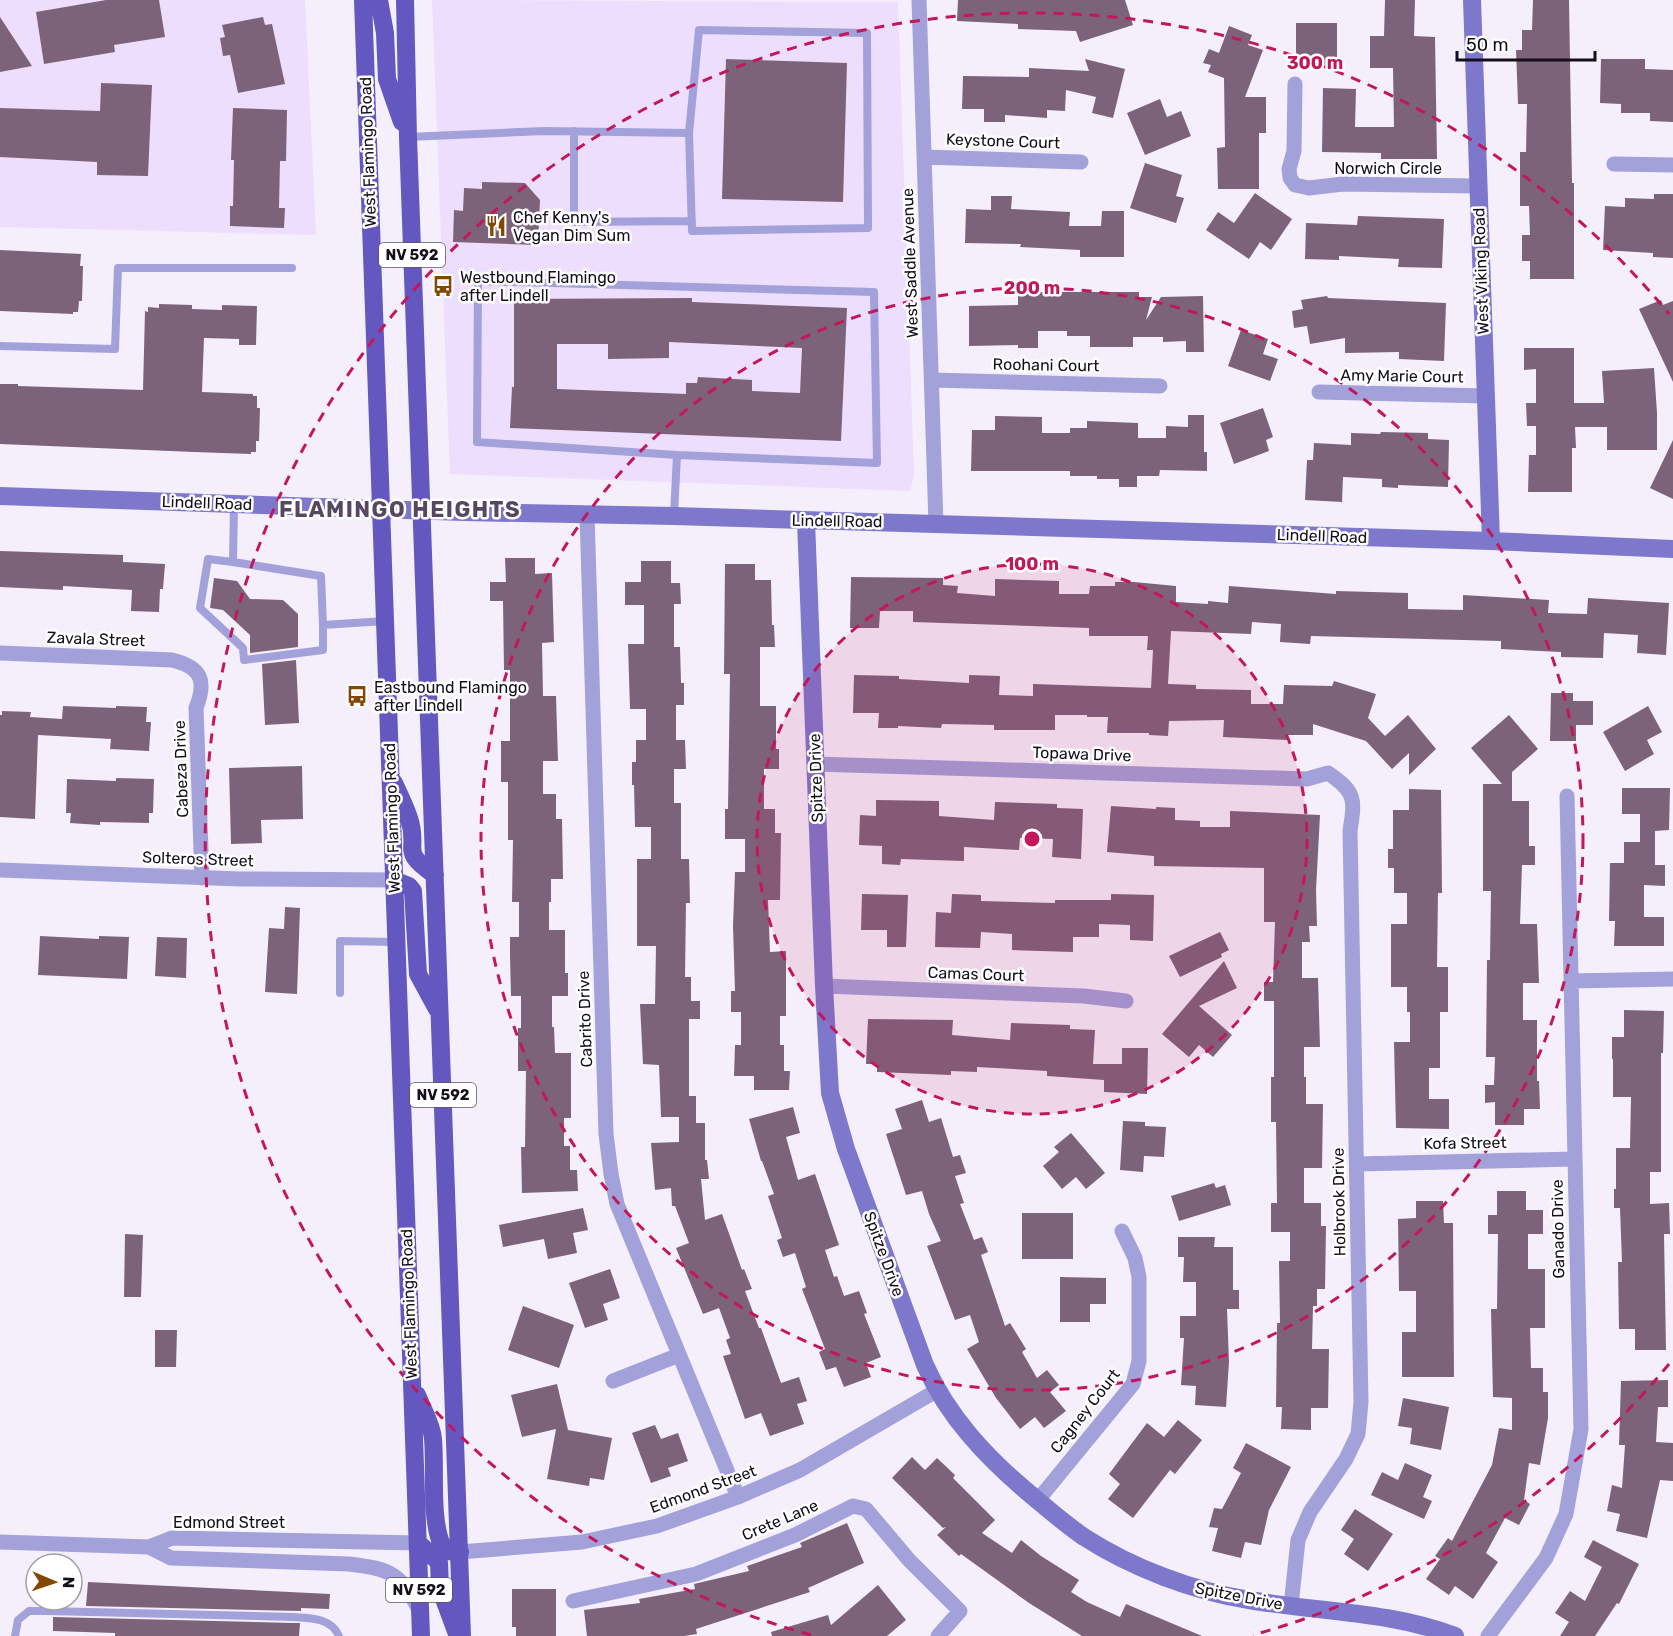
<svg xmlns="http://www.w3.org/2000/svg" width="1673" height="1636" viewBox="0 0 1673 1636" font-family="Rubik,sans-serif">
  <rect width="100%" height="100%" fill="#f5effc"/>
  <path fill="#eddefd" d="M0 0H305L316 235 0 227Z
    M432 0 898 2 914 474 910 491 450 474Z"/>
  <path fill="#7c637a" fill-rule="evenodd" d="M106 0H159L165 37 114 45 115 52 44 64 36 12Z
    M958 0H1125L1133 25 1080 42 1076 31 1018 29V24L957 21Z
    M1385 0H1415L1414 36 1435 37 1437 159H1381V153L1322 152 1323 88 1356 89 1355 127H1394L1393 68H1370V36H1384Z
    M1533 0H1569L1572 183H1574V279H1530V261H1522V235H1530L1529 206H1520V152H1526L1527 104H1518L1516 50H1522V30H1532Z
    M0 17 32 66 0 72Z
    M263 17 265 25 272 24 285 84 238 93 230 55 223 56 220 38 225 37 222 25Z
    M1296 23H1337V66H1315V58H1296Z
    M1229 26 1252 35 1248 45 1263 50 1245 97H1266V133H1259V189H1218L1217 148 1225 147 1224 78 1208 72 1211 65 1203 63 1209 49 1219 53Z
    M726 59 847 63 843 202 722 199Z
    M1085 59 1125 69 1113 118 1092 113 1096 97 1066 90 1065 111 1047 110V118L1005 115V122H984V109H962L963 76 1029 77V68L1089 71Z
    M1601 59H1645V69L1673 70V122L1650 121V113H1621V104L1600 103Z
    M101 83 152 85 148 176 97 175V162L0 157V108L100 111Z
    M1160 99 1167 117 1181 111 1191 136 1145 155 1127 113Z
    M233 108 287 110 286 161H280L279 208H285L284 228 230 226V206H233L234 160H231Z
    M1145 163 1182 175 1176 196 1184 198 1176 223 1130 208Z
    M482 182 525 183 540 200 538 245 453 242 454 210 463 211 464 188 482 189Z
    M1255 193 1292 219 1271 250 1260 242 1249 259 1206 230 1218 212 1234 223Z
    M1654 194H1673V258L1653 257V253L1603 250 1605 206 1625 207V198L1654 199Z
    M991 196H1012L1011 209 1070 212 1069 226H1101L1102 211H1124V257H1080V250L1020 247 1021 244 965 243 966 209 991 210Z
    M1358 216 1444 219 1442 268 1398 267 1399 259 1339 256V260L1305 259 1306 223 1357 225Z
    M0 250 81 254 80 266H83L82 301H79L78 312H73V314L0 311Z
    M1018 292H1139V297H1152L1146 320 1161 297 1203 296 1204 352H1186V341L1163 342V337H1133V347H1090V336H1067V331H1038V348H1018V345L969 346V306L1018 305Z
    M1327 296 1328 298 1446 303 1444 361 1399 359V352L1345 353V338L1310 344 1307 326 1294 328 1292 311 1303 309 1301 300Z
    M692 298V302L847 308 841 441 510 428 512 387H514V299ZM669 342 802 348 800 393 752 391V380L698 377 697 383H686V394L557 389V344H608V359L669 358Z
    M1661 300 1663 305 1673 301V382L1639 309Z
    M159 304 192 305V309L222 310V305L257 306 256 345H239V339L204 338 202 392 253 394V396H257V408H260L259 441H256V452H251V454L194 452 0 444V384H18V386L143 390 145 311 148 312V307L159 308Z
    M1241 330 1268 339 1263 354 1278 359 1270 381 1228 366Z
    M1524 348H1574V403H1604L1602 371 1654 368 1657 413V450H1607V427H1575L1576 448H1572V492H1528L1529 455H1536V426H1527L1526 403H1536V369L1524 370Z
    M1263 408 1273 437 1266 440 1269 451 1234 464 1220 423Z
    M1188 415H1204V452H1207V471L1160 470 1159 476H1137V487H1119V479H1097V476H1070V471H971L972 430H995V416L1042 417V433H1070V428H1087V421L1138 423V438H1166V426L1188 427Z
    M1381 432 1428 433V439L1449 440 1448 487 1398 485V488L1382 487V479L1343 477 1342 502 1305 500 1307 460H1313L1314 443 1351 445V433L1380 434Z
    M1673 440V499L1650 488Z
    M0 551 123 555V562L165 564 163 589H160L159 612 131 611 132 590 63 586V590L0 587Z
    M505 558H535V574L552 573 554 642 542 643 543 696H556L558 761H543V794H556V819H562L563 879H551V902H549V930H565V973H568V996H552V1027H554L555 1053H571V1118H564V1146H570V1170H577L578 1191 522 1193 521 1147H525L526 1071H518V1028H521V996H511L510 956V937H519V902H512L513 840H508V782H501V741H510V670H504L503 601H490V582H506Z
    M641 561H671V583H680L681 604H674V647H680L681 683H684V705H676V740H685L686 769H674V803H681V859H689L690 903H686L685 977H691V1001H700V1019H689V1096H696V1123H705V1160H707L709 1179H701L705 1220 722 1214 742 1270 744 1269 752 1289 745 1291 759 1328H761L781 1383 799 1377 807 1401 797 1404 804 1424 770 1436 761 1413 745 1419 723 1356 731 1354 726 1340 730 1338 719 1308 703 1314 676 1248 689 1243 675 1206H672L671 1188 655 1190 651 1143 679 1142V1117H661L659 1065 643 1064 640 1004H655L656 946H637V859H651V827H635L634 785H632V762H636V740H646V709H630L628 644H644V605H625V582H641Z
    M725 564H755V580H771L772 625H774L775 647H760V706H776V749H779V769H764V809H775V833H781L780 900H768L770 952 786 951V1016H780V1045H784V1071H790L789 1090H754V1076H734L735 1045H741V1012H731V991H735L733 926 735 872H745V839H725V809H728L730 674H724Z
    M851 577 943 578V585L958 586 957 593 995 596V579L1059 581V594H1089L1090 586H1115V582H1134L1176 586V602L1208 604V601L1228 603 1229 586 1336 594V591L1408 593V609L1463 610V595L1549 600 1548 613 1587 614 1588 598 1669 603 1666 655 1637 653 1638 635 1604 633 1603 658 1561 657V652L1501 649V641L1311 636 1310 644 1280 642 1281 624 1252 622 1251 634 1171 631 1168 684 1196 685V689L1251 690V704H1283L1284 685 1332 686 1334 681 1376 694 1368 718 1385 736 1408 715 1436 749 1409 775V753L1392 769 1366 741 1313 724V735H1288V740L1223 737 1224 720 1169 721 1168 736 1149 735V733H1107L1108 717H1087V715H1055V730H994V725L942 724 941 728 898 726V728H878L879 713H853L854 675 899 676V679L969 683V675L1000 676 999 695 1033 696V684L1151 688 1153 650H1147L1148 636H1089V628L913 622V611H880L879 628H850Z
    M214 578 237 581 250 599 283 600 298 614V647L250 653V635L223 610 210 608Z
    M296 660 299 723 265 725 262 664Z
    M1551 693H1573V701H1593V725H1576V741H1550Z
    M63 706 116 708V706L147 707 146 722H151L149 751 110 749 111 739 38 735 35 819 0 817V715H2V711L31 712 30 717 62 719Z
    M1648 706 1662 732 1647 740 1654 754 1625 771 1603 732Z
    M1509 715 1538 749 1512 772V801H1529V846H1535V865H1522L1520 924H1537L1539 983H1523V1020H1537V1081H1539L1540 1109H1524V1125H1495V1102L1485 1103V1085H1494L1495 1057H1486L1487 960H1490L1491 891H1483V784H1502L1471 748Z
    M302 766 303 819 261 820 262 843 231 844 229 768Z
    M116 778 154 779 153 813H149V823L100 822V825L70 823 71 813H66L67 779 116 781Z
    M1622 788H1670L1669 830 1655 831V865H1665V886L1644 885V917H1664V946H1614L1615 921H1609L1610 863H1624V842H1640V814H1622Z
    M1409 789 1441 790 1442 893H1438L1437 967H1448V1012H1440V1068H1429V1099H1449V1129L1396 1128 1394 1042H1410V1012H1407V987H1391V924H1407V893H1394V868H1388V849H1393V810H1409Z
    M876 800 939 801V816L994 820 995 802 1057 804V808L1083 809 1081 859 1052 857 1053 839 1020 838 1019 850 964 847V861L901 859 900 865 882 864V846L859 845 860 815 876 816Z
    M1111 806 1156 809V807L1175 808V820L1200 821V827H1230V811L1320 815 1316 890 1317 926H1309L1310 942H1302V978H1318L1320 1047H1304V1077H1306V1104H1323L1322 1168H1304V1203H1321V1226H1326L1325 1289H1317V1306H1313L1312 1349H1329L1328 1408H1311V1430L1281 1429 1282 1407H1276L1277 1323H1280L1279 1261H1290V1232H1271V1203H1277L1276 1122H1271V1077H1274V1001H1264V982H1273L1275 922H1264V868L1154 866V856L1107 852Z
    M862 894 908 895 906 947H887V930H861Z
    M952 894 981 895V901L1055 903V900H1111V894L1154 895 1153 941 1130 940V925L1099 924V937H1073V952L1012 950V934L981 932 980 948 935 947 936 912 951 913Z
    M285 907 300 908 297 994 265 992 269 928 284 929Z
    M1220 932 1229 950 1221 954 1222 957 1180 977 1169 956Z
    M40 936 99 939V936L129 937 127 979 38 975Z
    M157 937 187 938 186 978 155 976Z
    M1224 961 1237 988 1199 1006 1232 1035 1213 1057 1199 1045 1189 1057 1162 1034Z
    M1624 1010 1664 1011 1663 1053H1661V1172H1650V1204L1669 1203 1670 1234H1664L1666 1350H1635V1329H1619L1618 1262H1622L1620 1208H1614V1189H1616V1148H1630L1631 1097H1613V1059H1612V1037H1624Z
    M868 1019 953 1020 952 1035 1010 1040 1011 1023 1070 1025V1029L1095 1030 1093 1064H1122V1048H1148L1147 1094 1104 1092V1080L1047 1076V1071L977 1067V1072L951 1071V1075L877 1072V1064H866Z
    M922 1100 929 1122 941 1118 953 1157 960 1155 966 1173 955 1176 964 1203 960 1204 974 1240 982 1237 988 1252 981 1255 1005 1326 1010 1323 1026 1349 1022 1352 1037 1378 1047 1370 1059 1385 1050 1392 1066 1411 1044 1428 1035 1417 1020 1429 996 1398 967 1349 979 1342 970 1315 955 1320 927 1246 941 1241 929 1214 922 1191 906 1195 886 1134 902 1129 895 1109Z
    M793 1107 800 1133 786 1137 798 1180 815 1174 839 1245 825 1250 834 1277 837 1276 844 1296 859 1291 867 1313 864 1314 881 1357 866 1363 871 1377 844 1387 836 1367 826 1370 819 1352 825 1349 802 1289 806 1287 795 1253 783 1257 777 1240 782 1238 768 1196 774 1194 762 1161H761L749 1119Z
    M1123 1121 1145 1122V1126L1166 1127 1164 1157 1144 1156 1143 1172 1120 1170Z
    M1071 1133 1105 1173 1086 1189 1076 1177 1062 1189 1043 1166 1059 1152 1054 1147Z
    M1214 1183 1216 1188 1225 1185 1231 1205 1179 1221 1171 1196Z
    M1497 1191H1526V1210H1543V1234H1528V1269H1545V1328H1530L1531 1368H1543V1392H1548V1418L1540 1465 1529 1463 1524 1500 1530 1504 1519 1525 1505 1518 1486 1553 1498 1562 1473 1599 1455 1586 1449 1595 1426 1579 1440 1559 1435 1556 1448 1538 1452 1541 1492 1465 1499 1428 1512 1430V1398L1493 1397 1491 1309H1497L1498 1234H1488V1215H1497Z
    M1416 1201H1443L1444 1223H1453L1454 1377H1402V1332H1416V1291H1399L1398 1219 1416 1218Z
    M583 1208 588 1230 573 1233 577 1253 548 1259 544 1239 503 1247 499 1225Z
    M1022 1213H1073V1259H1022Z
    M125 1234 143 1235 141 1297H124Z
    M1178 1237H1215L1214 1247H1233V1290H1239V1309H1227L1229 1362 1226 1407 1195 1405 1196 1386 1181 1385 1184 1338H1180V1316H1196V1282H1183L1184 1257H1178Z
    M610 1269 620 1298 603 1304 608 1320 585 1328 569 1283Z
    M1060 1277 1106 1278V1304H1090V1322H1060Z
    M523 1306 574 1325 559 1368 508 1350Z
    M155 1330H177L176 1367H155Z
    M1668 1380V1407H1658L1656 1442 1673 1443V1481L1660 1480 1647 1538 1616 1531 1620 1514 1607 1511 1612 1485 1622 1488 1625 1445H1619L1621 1381Z
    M557 1384 568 1430 612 1438 604 1480 590 1478 589 1486 547 1479 556 1429 522 1437 511 1395Z
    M1403 1398 1449 1407 1441 1450 1410 1444 1412 1428 1398 1426Z
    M1178 1420 1202 1440 1175 1474 1170 1470 1133 1518 1108 1499 1120 1484 1109 1474 1147 1423 1164 1437Z
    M655 1425 661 1439 678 1433 688 1461 668 1468 671 1476 651 1483 632 1433Z
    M1246 1443 1291 1467 1269 1510 1261 1545 1245 1542 1241 1558 1212 1551 1218 1528 1209 1527 1214 1508 1222 1509 1241 1473 1233 1468Z
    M912 1457 925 1470 937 1458 955 1475 953 1478 995 1520 982 1533 1012 1553 1021 1540 1041 1556 1079 1580 1071 1592 1087 1602 1120 1617 1126 1604 1202 1636H1082L1029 1603 961 1554 959 1556 937 1535 946 1527 943 1528 892 1478Z
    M1405 1463 1432 1475 1423 1497 1432 1501 1424 1519 1371 1495 1382 1472 1398 1480Z
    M1355 1509 1393 1534 1368 1571 1344 1554 1354 1539 1341 1530Z
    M847 1523 864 1563 808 1588 810 1592 696 1629 697 1634 684 1636H587L584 1610 640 1603 639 1599 695 1589 694 1584 749 1571 747 1566 802 1547 800 1543Z
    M1593 1540 1639 1564 1619 1604 1617 1603 1595 1636H1560L1569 1622 1555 1613 1570 1591 1585 1601 1602 1567 1584 1557Z
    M88 1582 330 1594 329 1609 301 1608V1611L86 1606Z
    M878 1585 906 1620 887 1636H772L771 1632 828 1615 831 1625Z
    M512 1589H556V1636H516V1627H512Z
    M53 1617 293 1623H300L299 1636H115V1633L53 1631Z"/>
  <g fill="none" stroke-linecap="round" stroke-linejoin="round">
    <path stroke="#a2a1da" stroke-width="8" d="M574 131V222L692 221
      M409 137 544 131 689 133 699 30 867 33 868 228 692 231 689 133
      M478 281 874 292 877 463 677 455 477 442Z
      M0 346 115 349 118 268H292
      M234 505 233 562 321 576 323 625 385 621
      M674 515 677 455
      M233 562 208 559 200 608 243 648 244 660 323 650V625
      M340 993V941L396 942
      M15 1636 18 1620 29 1611H47L293 1617C311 1618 331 1618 339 1636"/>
    <path stroke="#a2a1da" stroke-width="15" d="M919 0 936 524
      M1295 84 1294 151 1289 169 1290 178 1295 185 1309 188 1343 184 1477 186
      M924 157 1081 162
      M1614 164 1673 165
      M932 380 1160 386
      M1319 392 1485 396
      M587 514 606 1134 611 1174 617 1204 738 1497
      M0 653 172 660C201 667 207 680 196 708L202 878
      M815 764 1307 779 1328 773C1356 792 1355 799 1350 831L1361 1402 1358 1434 1346 1459 1310 1512 1298 1540 1291 1606
      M0 870 240 879 394 880
      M1571 981 1673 979
      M824 986 1084 996 1126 1001
      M1357 1164 1575 1159
      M613 1381 679 1355
      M1038 1500 1133 1384 1139 1361V1277L1135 1258 1122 1231
      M0 1542 149 1547 171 1558 349 1564C391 1569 401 1573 420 1612
      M149 1547 172 1538 418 1543
      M460 1552 582 1542 657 1526 738 1497 800 1470 936 1391
      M573 1601 696 1574 795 1535 853 1506 866 1509 909 1560 960 1611 938 1636
      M1488 1636 1546 1558 1566 1514 1581 1429 1567 796"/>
    <path stroke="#7d78cc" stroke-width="18" d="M1472 0 1491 541
      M0 496 464 512 674 516 1491 541 1673 549
      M806 521 824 986 830 1093 846 1149 925 1365C948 1417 987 1458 1030 1494 1048 1509 1065 1524 1084 1537 1132 1568 1193 1591 1249 1600 1318 1612 1389 1611 1455 1636"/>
    <path stroke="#6458c0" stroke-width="18" d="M363 0 421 1636
      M379 0 385 33 387 79 402 122
      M405 0 408 137 462 1636
      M394 783C399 794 405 806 409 818 420 851 398 850 435 875
      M394 880 409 886 413 891 418 974 437 1009
      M417 1395C422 1408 432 1424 433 1439 436 1470 429 1526 445 1551L460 1552
      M418 1543 439 1562 440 1588 457 1634"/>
  </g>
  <circle cx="1032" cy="839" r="275" fill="#c2185b" fill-opacity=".12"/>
  <g fill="none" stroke="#c2185b" stroke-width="3" stroke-dasharray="10 8">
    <circle cx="1032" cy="839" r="275"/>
    <circle cx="1032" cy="839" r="551"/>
    <path d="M1669 1364A826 826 0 0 1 1253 1635M811 1635A826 826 0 1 1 1669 314"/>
  </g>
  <defs>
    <symbol id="restaurant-bare" viewBox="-9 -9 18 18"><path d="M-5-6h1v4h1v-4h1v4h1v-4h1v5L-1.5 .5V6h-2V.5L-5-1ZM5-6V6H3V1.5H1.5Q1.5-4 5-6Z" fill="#824700" stroke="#fff" stroke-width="2.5" paint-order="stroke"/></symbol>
    <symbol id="bus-bare" viewBox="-9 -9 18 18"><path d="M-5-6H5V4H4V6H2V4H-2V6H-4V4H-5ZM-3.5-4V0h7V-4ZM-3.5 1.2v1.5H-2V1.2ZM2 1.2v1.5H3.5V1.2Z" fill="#824700" stroke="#fff" stroke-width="2.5" paint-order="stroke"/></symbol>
  </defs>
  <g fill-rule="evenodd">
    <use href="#restaurant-bare" x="481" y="211" width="30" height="30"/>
    <use href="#bus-bare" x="428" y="271" width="30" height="30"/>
    <use href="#bus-bare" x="342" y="681" width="30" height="30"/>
  </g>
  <g text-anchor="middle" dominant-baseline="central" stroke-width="5" stroke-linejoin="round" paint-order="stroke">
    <g fill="#fff" stroke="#5a575f" stroke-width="1.5">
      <rect x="379" y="243" width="66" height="24" rx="4.5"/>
      <rect x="410" y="1083" width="66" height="24" rx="4.5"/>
      <rect x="386" y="1578" width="66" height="24" rx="4.5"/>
    </g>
    <g font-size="15" font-weight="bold" fill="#140f1a">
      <text x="412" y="255">NV 592</text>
      <text x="443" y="1095">NV 592</text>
      <text x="419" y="1590">NV 592</text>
    </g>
    <g font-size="16" fill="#140f1a" stroke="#fff">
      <text transform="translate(1003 141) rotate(2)">Keystone Court</text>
      <text transform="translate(368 152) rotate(-92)">West Flamingo Road</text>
      <text x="1388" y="168">Norwich Circle</text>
      <text transform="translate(910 263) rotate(-92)">West Saddle Avenue</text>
      <text transform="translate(1481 271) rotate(-92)">West Viking Road</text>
      <text transform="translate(1046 365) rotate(1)">Roohani Court</text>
      <text transform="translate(1402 376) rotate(1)">Amy Marie Court</text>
      <text transform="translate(207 503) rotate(2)">Lindell Road</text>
      <text transform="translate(837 521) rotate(1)">Lindell Road</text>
      <text transform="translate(1322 536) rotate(2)">Lindell Road</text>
      <text transform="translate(96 639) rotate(2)">Zavala Street</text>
      <text transform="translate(1082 754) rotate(2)">Topawa Drive</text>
      <text transform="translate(181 769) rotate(-92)">Cabeza Drive</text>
      <text transform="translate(816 778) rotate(-92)">Spitze Drive</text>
      <text transform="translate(392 818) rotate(-92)">West Flamingo Road</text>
      <text transform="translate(198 859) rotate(2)">Solteros Street</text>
      <text transform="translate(976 974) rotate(2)">Camas Court</text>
      <text transform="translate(585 1019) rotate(-92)">Cabrito Drive</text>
      <text transform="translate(1465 1143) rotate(-1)">Kofa Street</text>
      <text transform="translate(1339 1202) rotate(-91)">Holbrook Drive</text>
      <text transform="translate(1558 1229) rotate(-91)">Ganado Drive</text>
      <text transform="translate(884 1254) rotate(70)">Spitze Drive</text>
      <text transform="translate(409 1304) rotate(-92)">West Flamingo Road</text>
      <text transform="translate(1085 1411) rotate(-52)">Cagney Court</text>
      <text transform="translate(703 1489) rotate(-20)">Edmond Street</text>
      <text transform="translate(780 1520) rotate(-23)">Crete Lane</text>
      <text x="229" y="1522">Edmond Street</text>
      <text transform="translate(1239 1596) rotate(11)">Spitze Drive</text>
    </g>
    <g font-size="16" fill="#140f1a" stroke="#fff" text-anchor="start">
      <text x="513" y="217">Chef Kenny's<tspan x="513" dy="18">Vegan Dim Sum</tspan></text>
      <text x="460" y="277">Westbound Flamingo<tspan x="460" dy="18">after Lindell</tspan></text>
      <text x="374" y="687">Eastbound Flamingo<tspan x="374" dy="18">after Lindell</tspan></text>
    </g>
    <g font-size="22" font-weight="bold" letter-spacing="1.5" fill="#564863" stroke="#fff">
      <text x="400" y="509">FLAMINGO HEIGHTS</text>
    </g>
  </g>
  <circle cx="1032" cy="839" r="9" fill="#c2185b" stroke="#fff" stroke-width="3"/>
  <g font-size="18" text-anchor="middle" font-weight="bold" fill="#c2185b" stroke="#fff" stroke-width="5" stroke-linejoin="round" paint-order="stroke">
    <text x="1315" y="69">300 m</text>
    <text x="1032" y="294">200 m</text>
    <text x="1032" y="570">100 m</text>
  </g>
  <g transform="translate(54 1582) rotate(92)"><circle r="28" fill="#ffffff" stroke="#a19fa3" stroke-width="1.5"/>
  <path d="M0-4.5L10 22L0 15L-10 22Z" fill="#824700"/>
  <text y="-9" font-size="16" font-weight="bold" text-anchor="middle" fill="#140f1a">N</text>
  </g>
  <path d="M1457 51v9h138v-9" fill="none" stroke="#140f1a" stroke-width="3"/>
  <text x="1466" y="51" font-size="18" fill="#140f1a" stroke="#ffffff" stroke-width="4.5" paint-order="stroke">50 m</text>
</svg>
